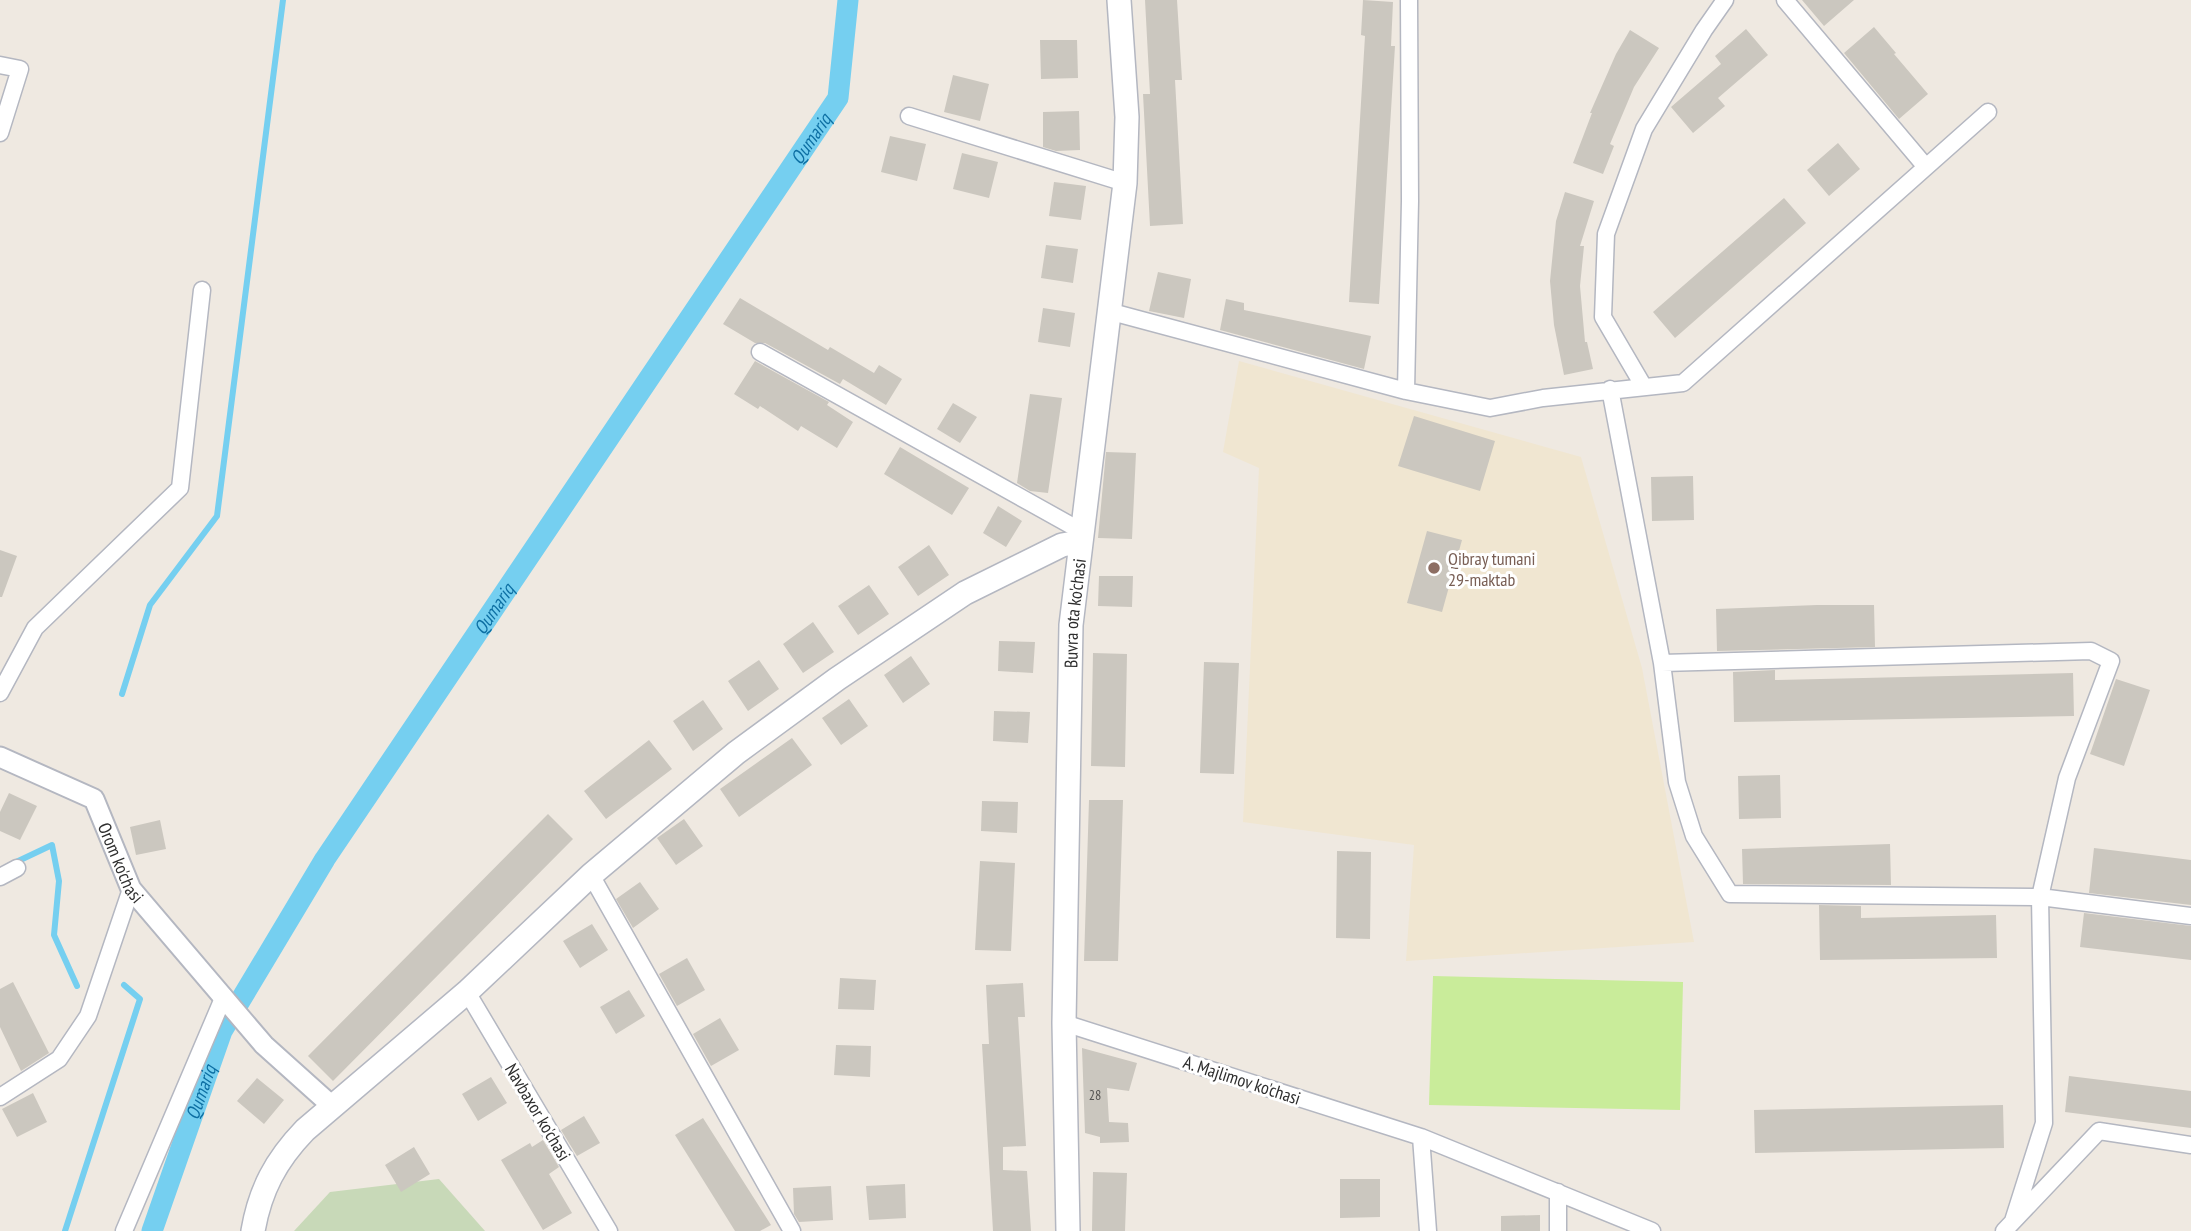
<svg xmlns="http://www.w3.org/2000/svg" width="2191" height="1231" viewBox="0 0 2191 1231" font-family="'PT Sans Narrow',sans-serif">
  <rect width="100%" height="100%" fill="#efe9e1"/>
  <path fill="#f0e6d1" d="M1239 361 1581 457 1642 668 1694 942 1406 961 1414 845 1243 822 1259 468 1223 452Z"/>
  <path fill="#c8d9b8" d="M439 1179 485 1231H294L330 1192Z"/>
  <path fill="#c9ec9a" d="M1433 976 1683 982 1680 1110 1429 1105Z"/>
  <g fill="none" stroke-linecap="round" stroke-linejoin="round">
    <path stroke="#75cff0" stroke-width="6" d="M122 694 150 605 217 516 283 0
      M14 863 52 845 59 881 54 935 77 986
      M65 1231 140 999 124 985"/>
    <path stroke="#75cff0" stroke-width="21" id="s1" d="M152 1231 222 1031 325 859 838 98 848 0"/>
  </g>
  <path fill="#cbc7bf" d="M1145 0H1177L1182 80H1175L1183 224 1150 226 1143 94H1150Z
    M1363 0 1393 2 1391 46H1395L1379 304 1349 302 1365 36 1361 35Z
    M1802 0H1854L1824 26Z
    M1874 27 1896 53 1894 54 1928 94 1899 119 1844 53Z
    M1746 29 1768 55 1718 98 1725 106 1693 133 1671 107 1721 64 1715 56Z
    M1630 30 1659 48 1634 87 1610 144 1614 146 1603 174 1573 163 1592 113H1590L1616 54Z
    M1040 40H1077L1078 78 1041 79Z
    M953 75 989 84 980 121 944 112Z
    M1079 111 1080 150 1056 151 1043 147V112Z
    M890 136 926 144 917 181 881 172Z
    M1838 143 1860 169 1829 196 1807 170Z
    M962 153 998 162 989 198 953 189Z
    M1054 182 1086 186 1081 220 1049 216Z
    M1565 192 1594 201 1580 246H1584L1580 286 1585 342H1587L1593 369 1564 375 1554 325 1550 281 1556 221Z
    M1784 198 1806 223 1675 338 1653 312Z
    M1046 245 1078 249 1073 283 1041 278Z
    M1158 272 1191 279 1184 318 1149 311Z
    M740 298 828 350 830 347 874 373 879 365 902 379 886 405 843 379 840 384 765 343H755L723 324Z
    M1226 299 1244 303V310L1371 336 1364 369 1220 330Z
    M1043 308 1075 313 1070 347 1038 342Z
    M755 361 829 402 827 405 853 422 837 448 801 426 798 431 760 406 758 409 734 394Z
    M1030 394 1062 398 1048 493 1030 491 1017 483Z
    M953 403 977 417 960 443 937 429Z
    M1414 416 1495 441 1480 491 1398 466Z
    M900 447 969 488 952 515 884 474Z
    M1106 452 1136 453 1132 539 1098 538Z
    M1693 476 1694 520 1652 521 1651 477Z
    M998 506 1022 521 1006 547 983 533Z
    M1427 531 1462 540 1442 612 1407 603Z
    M929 545 949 575 918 596 898 567Z
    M0 550 17 556 2 597H0Z
    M1099 576H1133L1132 607 1098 606Z
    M869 585 889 614 858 635 838 606Z
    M1817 605H1874L1875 647 1717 651 1716 609Z
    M813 622 834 652 803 673 783 644Z
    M999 641 1035 642 1033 673 998 671Z
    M1093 653 1127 654 1125 767 1091 766Z
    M911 656 930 684 903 703 884 675Z
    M759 660 779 689 748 711 728 681Z
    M1204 662 1239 663 1234 774 1200 773Z
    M1775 670V680L2073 673 2074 716 1734 722 1733 672Z
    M2116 679 2150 690 2124 766 2090 754Z
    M849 699 868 726 841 745 822 718Z
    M703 700 723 729 693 751 673 721Z
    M994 711 1030 712 1028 743 993 741Z
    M792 738 812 765 739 817 720 789Z
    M649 740 672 769 606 819 584 791Z
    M1780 775 1781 818 1739 819 1738 776Z
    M9 793 37 806 20 840 0 831V812Z
    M1089 800H1123L1118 961H1084Z
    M982 801 1018 802 1017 833 981 831Z
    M548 814 573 839 333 1081 308 1056Z
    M684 819 703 846 676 865 657 838Z
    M160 820 166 849 136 855 130 827Z
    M1890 844 1891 885 1743 884 1742 849Z
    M2094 848 2191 860V905L2089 893Z
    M1337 851 1371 852 1370 939 1336 938Z
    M980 861 1015 863 1011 951 975 950Z
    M640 882 659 909 633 928 616 899Z
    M1819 905 1861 906V918L1996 915 1997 958 1820 960Z
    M2084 913 2191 926V960L2080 947Z
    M592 924 608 950 580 968 563 941Z
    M687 958 705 990 677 1006 659 974Z
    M840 978 876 980 874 1010 838 1009Z
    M13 982 49 1053 21 1071 0 1027V989Z
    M1023 983 1025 1017H1018L1026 1146 1003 1147V1170L1027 1171 1031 1231H993L982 1044H989L986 985Z
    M629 990 645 1016 616 1034 600 1007Z
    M720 1018 739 1050 711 1066 693 1034Z
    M836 1045 871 1046 870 1077 834 1075Z
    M1082 1048 1137 1063 1129 1091 1107 1088 1109 1122 1128 1123 1129 1142 1100 1143V1137L1085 1133Z
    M2069 1076 2191 1091V1128L2065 1112Z
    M491 1077 507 1103 478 1121 462 1094Z
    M257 1078 284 1100 264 1124 237 1101Z
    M33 1093 47 1122 17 1137 2 1109Z
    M2003 1105 2004 1148 1755 1153 1754 1110Z
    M584 1116 600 1143 577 1156 561 1130Z
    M703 1118 771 1225 760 1231H735L675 1135Z
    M543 1140 559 1167 549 1174 572 1213 543 1230 501 1160 530 1143 532 1147Z
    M414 1147 430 1174 401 1192 385 1165Z
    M1093 1172 1127 1173 1125 1231H1092Z
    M1340 1179H1380V1217L1340 1218Z
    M905 1184 906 1218 869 1220 866 1186Z
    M831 1186 833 1220 799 1222 794 1214 793 1188Z
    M1540 1215V1231H1501V1216Z"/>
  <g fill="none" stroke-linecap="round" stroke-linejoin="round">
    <defs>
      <path id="minor" d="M1785 0 1926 167
        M0 65 20 69 0 133
        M909 116 1125 183
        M1108 311 1406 391 1490 408 1543 398 1683 383 1988 112
        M760 352 1081 531
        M1644 387 1603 317 1606 234 1644 129 1704 30 1725 0
        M1610 389 1662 663 1677 782 1694 836 1730 894 2040 897 2191 916
        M1406 391 1410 201 1409 0
        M1662 663 2091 651 2111 661 2067 778 2040 897 2044 1123 2013 1221
        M0 693 35 628 180 488 202 290
        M591 875 792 1231
        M0 877 17 868
        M467 992 609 1231
        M1064 1023 1421 1137 1652 1231
        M0 1097 59 1059 88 1016 131 889
        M1421 1137 1428 1231
        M1558 1192V1231
        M124 1231 224 996
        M2004 1231 2099 1131 2191 1145"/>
      <g id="tertiary">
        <path id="s2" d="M0 757 94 799 131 889 264 1045 332 1106"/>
      </g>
      <g id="secondary">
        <path d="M253 1231C260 1190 276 1160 305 1130L467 992 591 875 736 753 837 679 965 593 1062 545 1079 542"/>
        <path id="s3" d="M1068 1231 1064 1023 1071 625 1125 183 1127 117 1119 0"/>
      </g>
    </defs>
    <use href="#minor" stroke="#b4b7c1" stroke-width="19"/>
    <use href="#tertiary" stroke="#b4b7c1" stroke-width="23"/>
    <use href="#secondary" stroke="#b4b7c1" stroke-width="26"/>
    <use href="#minor" stroke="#fff" stroke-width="16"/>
    <use href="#tertiary" stroke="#fff" stroke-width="19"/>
    <use href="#secondary" stroke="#fff" stroke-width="23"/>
  </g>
  <circle fill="#8d6e63" stroke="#fff" stroke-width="2.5" cx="1434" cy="568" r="7"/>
  <g text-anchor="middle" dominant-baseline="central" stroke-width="6" stroke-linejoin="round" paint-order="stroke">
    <g font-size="14" fill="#555452">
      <text x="1095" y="1095">28</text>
    </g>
    <g font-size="18" fill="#785e54" stroke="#fff" text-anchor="start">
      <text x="1448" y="558">Qibray tumani<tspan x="1448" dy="21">29-maktab</tspan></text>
    </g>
    <g font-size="18" fill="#2e2e2e" stroke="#fff">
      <text stroke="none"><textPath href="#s3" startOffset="618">Buvra ota ko'chasi</textPath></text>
      <text stroke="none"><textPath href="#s2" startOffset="172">Orom ko'chasi</textPath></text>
      <text transform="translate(1242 1080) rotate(18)">A. Majlimov ko'chasi</text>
      <text transform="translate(538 1112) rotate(59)">Navbaxor ko'chasi</text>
    </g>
    <g font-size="19" font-style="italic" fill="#0d6fa3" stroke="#fff">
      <text stroke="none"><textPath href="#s1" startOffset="1281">Qumariq</textPath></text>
      <text stroke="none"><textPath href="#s1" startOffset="714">Qumariq</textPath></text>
      <text stroke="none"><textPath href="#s1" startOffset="147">Qumariq</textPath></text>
    </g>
  </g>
</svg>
